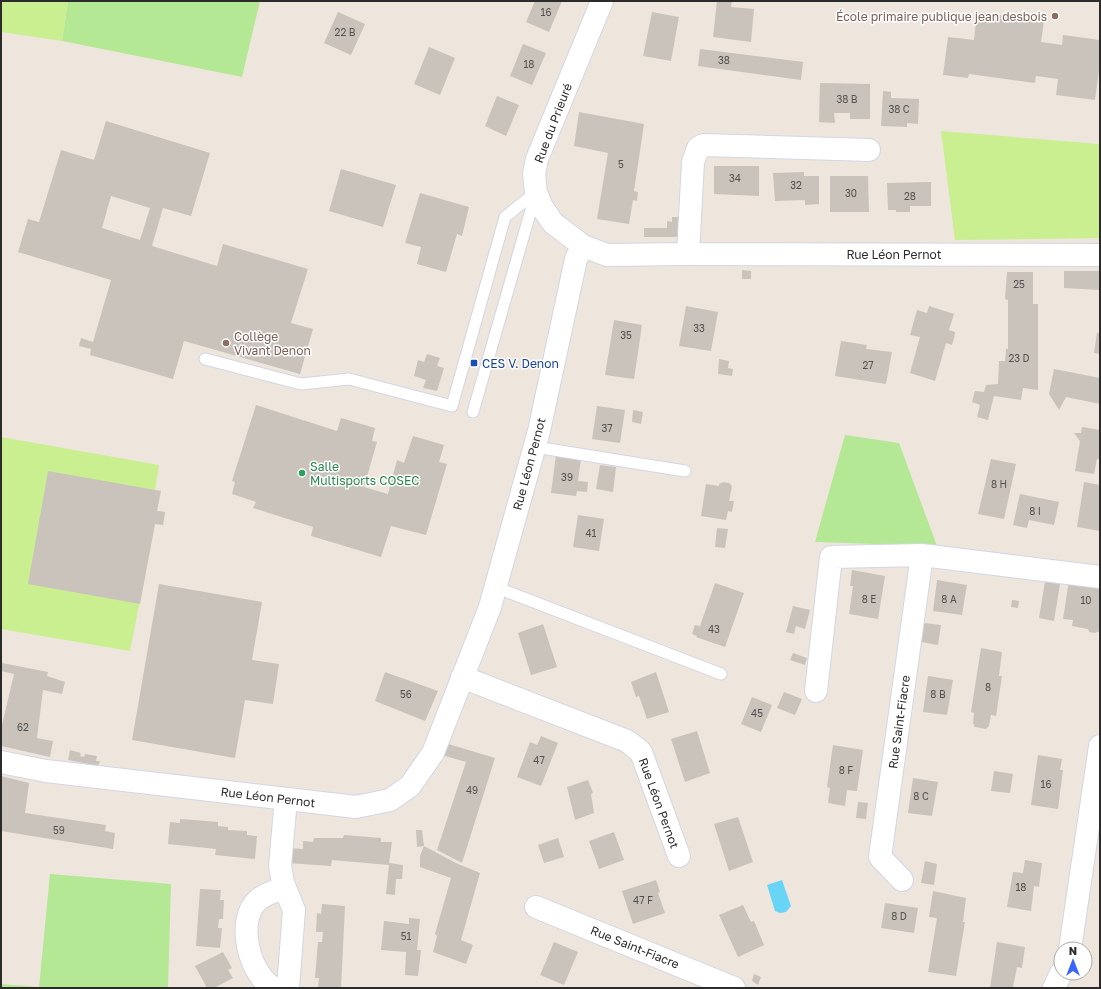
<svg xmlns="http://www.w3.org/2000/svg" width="1101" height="989" viewBox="0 0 1101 989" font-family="'Golos Text',sans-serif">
  <rect width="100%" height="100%" fill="#eee6dc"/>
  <path fill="#b4e895" d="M68 1H260L242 77 62 41Z
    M845 435 899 443 937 546 815 542Z
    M50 874 171 884 168 988H1V984L39 987Z"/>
  <path fill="#caef90" d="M1 1H68L62 41 1 32Z
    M941 131 1100 144V238L955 240Z
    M1 437 159 465 155 490 157 511 165 512 163 525 155 524 130 651 1 629Z"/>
  <path fill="#69d5f6" d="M782 880 791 906 786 912 780 913 775 911 767 885Z"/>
  <path fill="#c9c3bc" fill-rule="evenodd" d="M535 1H562L549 32 526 22Z
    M717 1H732L731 7 754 9 751 42 713 37Z
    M338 12 365 24 351 55 324 43Z
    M652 12 679 17 671 61 643 56Z
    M977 12 1044 21 1041 42 1062 45 1063 35 1100 40V63L1095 100 1056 95 1058 79 1036 76 1035 83 969 74 968 78 943 75 948 37 974 40Z
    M523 44 546 53 532 85 510 76Z
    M429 47 455 58 440 95 414 84Z
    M700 49 803 62 801 80 698 66Z
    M820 83 870 84V119H850V113H834L835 123 819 122Z
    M883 91 891 92V98L919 99 918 124 907 123V127L881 126Z
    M497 96 519 105 506 136 485 126Z
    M579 112 644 124 634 191 638 192 637 201 633 200 629 224 597 219 608 153 574 146Z
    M106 121 210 153 191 216 163 208 152 246 217 266 223 244 308 269 291 323 313 329 300 374 184 341 173 379 90 355 91 349 79 346 81 338 93 342 111 280 18 252 28 219 39 222 61 150 94 160ZM111 196 150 208 140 240 102 228Z
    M714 166H759V196L714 194Z
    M341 169 396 185 383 227 329 211Z
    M804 172V176H819V204L805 205V200L775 201 773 173Z
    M830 176H868L869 212H830Z
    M931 182V206H910V212H896V210H888L887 183Z
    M420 193 469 207 462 236 457 234 446 272 417 264 421 247 405 243Z
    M672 217H682V237H644V228H667V221L672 222Z
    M742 270 751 271V279H742Z
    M1064 271H1100V290L1064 288Z
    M1007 272H1033V304H1038V390L1023 388 1021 400 994 396 988 420 977 417 980 405 972 402 975 391 984 392 986 385 998 384 999 361H1005L1006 349H1008V300L1005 299Z
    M686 306 718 312 711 351 679 346Z
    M929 306 954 314 949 330 955 332 954 338 952 345 946 343 935 381 910 373 920 337 910 335 917 310 927 313Z
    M614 320 642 325 634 379 605 375Z
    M1097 333H1100V354L1094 353Z
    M841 341 867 345 866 349 892 352 886 384 835 376Z
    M427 354 440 358 437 366 444 368 437 391 423 388 426 380 414 376 418 360 424 362Z
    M719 359 729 361 728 368 733 369 732 376 718 374Z
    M1054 369 1100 378V404L1066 397 1059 410 1049 394Z
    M256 405 337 431 341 418 375 428 372 441 377 442 364 487 388 494 397 460 404 463 413 436 444 445 439 462 447 464 426 535 391 526 381 557 311 536 313 527 253 508 256 502 232 494 235 482 232 481Z
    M597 406 625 410 620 443 592 439Z
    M633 410 643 412 641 424 632 422Z
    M1082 427 1100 430V460L1097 459 1094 474 1075 471 1080 441 1074 433H1081Z
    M556 455 581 459 578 481 588 482 587 492 577 491 576 496 551 493Z
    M991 459 1016 464 1004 519 978 514Z
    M600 465 616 467 613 492 596 489Z
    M48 471 161 491 157 511 165 512 163 525 155 524 140 604 28 584Z
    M723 482 729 483 732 486 729 501H734L732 512 728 511 726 520 701 516 706 484 719 486V484Z
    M1084 482 1100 485V531L1077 527Z
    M1020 494 1059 502 1054 525 1029 520 1027 528 1013 525Z
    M578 515 604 519 599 551 573 547Z
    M717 528 728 529 725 548 715 547Z
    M852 570 885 576 878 619 849 614 853 586H850Z
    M937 580 967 585 962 615 933 611Z
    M1069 580 1100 584V631L1095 633 1089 632 1088 629 1072 626 1073 620 1063 619Z
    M1045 581 1060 584 1054 621 1039 618Z
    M715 583 744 593 725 647 696 637 697 636 692 634 695 625 700 626Z
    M159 584 262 602 252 660 279 664 273 704 245 700 235 758 132 740Z
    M1012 600 1019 601 1018 608 1011 607Z
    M793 606 810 610 805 629 796 626 794 634 786 632Z
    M924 623 941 625 938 645 921 642Z
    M543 624 557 667 531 675 518 633Z
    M981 648 1002 652 999 676H1002L996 716 991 715 989 726 986 729 975 727 973 723 974 713 971 712Z
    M793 653 807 658 805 665 790 660Z
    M2 663 48 672 47 676 65 682 62 694 43 690 37 738 53 741 50 757 1 746V729L14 674 1 671Z
    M385 672 438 691 425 721 375 701Z
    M656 672 669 712 647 719 639 696 636 697 631 682Z
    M928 676 953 680 947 715 923 712Z
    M784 692 802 699 795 715 777 708Z
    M752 697 772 705 761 732 741 724Z
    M697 731 710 773 685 782 671 739Z
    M541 736 558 743 541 786 517 777 530 742 537 745Z
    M445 743 495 758 462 863 437 850 466 762 442 755Z
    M833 745 863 750 857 791 847 790 845 806 828 803 830 788 827 787Z
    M70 750 81 753 80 756 84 757 85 754 97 756 96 761H100L98 766 68 760Z
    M1038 755 1062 759 1060 770H1063L1058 809 1031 805Z
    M994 771 1013 774 1010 793 991 791Z
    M1 776 29 783 25 813 106 825 105 831 115 833 113 849 1 831Z
    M913 778 938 782 932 816 908 813Z
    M588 780 593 793 591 794 594 813 575 820 567 787Z
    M858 802 868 803 866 819 856 818Z
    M738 817 753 862 729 871 714 824Z
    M180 819 218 822V826L228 827V830L247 831V835L257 836 255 859 215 855 216 849 168 844 170 822 180 823Z
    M416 830H422L424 846 417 847Z
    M614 832 624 860 599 869 589 841Z
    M344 835 381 838V842H392L389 863 403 865 402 879H396L395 895 386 894 389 865 332 860 331 866 287 863 289 848 303 849V841L313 842 314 838H343Z
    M558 838 564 857 544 863 538 845Z
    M424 846 456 863 480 873 461 940 473 945 466 964 433 952 437 936 435 934 451 878 420 867V856Z
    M1025 860 1042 863 1039 887 1034 886 1031 911 1007 907 1013 872 1023 873Z
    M925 861 937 864 934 885 921 883Z
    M656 880 660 892 658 893 665 913 633 924 622 891Z
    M200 889 221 890 220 900H224L223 919H219L218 928H222L220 948 196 946Z
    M933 891 966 898 963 922H965L956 976 928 972 937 918 929 917Z
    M885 903 918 908 914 933 881 928Z
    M322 904 345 906 341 988H318L319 978H315L318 942H322L323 932H316L317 913 321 914Z
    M743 905 751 922 754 921 764 945 738 957 719 915Z
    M409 918 420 919 417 950H421L418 976 405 975 406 952 381 950 384 921 409 924Z
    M554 942 578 952 564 985 540 975Z
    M997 942 1025 947 1022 968 1017 967 1013 987 990 988Z
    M223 952 232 968 228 970 233 978 214 988H207L195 966Z
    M754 974 761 977 758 985 752 981Z"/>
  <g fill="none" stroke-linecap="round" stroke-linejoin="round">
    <defs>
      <path id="lane" d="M205 359 301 384 349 379 452 406 505 217 536 192
        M473 412 535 196
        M535 447 685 471
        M495 587 721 674"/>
      <path id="street" d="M602 1 537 159 534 174 536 192 542 207 553 223 583 246 607 255 688 254 1100 255
        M688 254 693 162 698 148 703 145 869 150
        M462 677 627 741 641 752 679 856
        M816 691 831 557 922 555 1100 577
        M1 762 46 771 356 807 390 800 410 786 433 753 490 607 539 431 576 259 583 246
        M286 799 280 866 283 883 294 910 288 988
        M902 880 880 857 922 555
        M536 907 734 988
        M1070 949 1100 746
        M274 988C249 975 236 921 257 901 264 894 276 891 285 888
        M1054 988 1061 973"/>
    </defs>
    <use href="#lane" stroke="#d1d6e5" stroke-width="13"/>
    <use href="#street" stroke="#d1d6e5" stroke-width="24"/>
    <use href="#lane" stroke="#fff" stroke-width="11"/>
    <use href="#street" stroke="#fff" stroke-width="22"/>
  </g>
  <g fill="#8d6e63" stroke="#fff" stroke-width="1.5">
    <circle cx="1055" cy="16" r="4"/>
    <circle cx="226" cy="343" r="4"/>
  </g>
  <rect fill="#1a4fb4" stroke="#fff" stroke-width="1.5" x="470" y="359" width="8" height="8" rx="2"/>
  <circle fill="#2e9e5b" stroke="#fff" stroke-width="1.5" cx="302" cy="473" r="4"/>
  <g text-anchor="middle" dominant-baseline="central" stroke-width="3" stroke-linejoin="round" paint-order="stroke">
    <g font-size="10" fill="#52514f">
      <text x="546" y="12">16</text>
      <text x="345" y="32">22 B</text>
      <text x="724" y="60">38</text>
      <text x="529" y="64">18</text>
      <text x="847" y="99">38 B</text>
      <text x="899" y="109">38 C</text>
      <text x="621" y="164">5</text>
      <text x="735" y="178">34</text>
      <text x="796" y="185">32</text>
      <text x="851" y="193">30</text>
      <text x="910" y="196">28</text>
      <text x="1019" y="284">25</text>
      <text x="699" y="328">33</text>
      <text x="626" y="335">35</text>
      <text x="1019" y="358">23 D</text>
      <text x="868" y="365">27</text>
      <text x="607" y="428">37</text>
      <text x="567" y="477">39</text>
      <text x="999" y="484">8 H</text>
      <text x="1035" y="511">8 I</text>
      <text x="591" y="533">41</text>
      <text x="869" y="599">8 E</text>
      <text x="949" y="599">8 A</text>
      <text x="1086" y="600">10</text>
      <text x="714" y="629">43</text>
      <text x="988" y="687">8</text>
      <text x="406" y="694">56</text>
      <text x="938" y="694">8 B</text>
      <text x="757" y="713">45</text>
      <text x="23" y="727">62</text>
      <text x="539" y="760">47</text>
      <text x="846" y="770">8 F</text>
      <text x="1046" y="784">16</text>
      <text x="472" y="790">49</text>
      <text x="921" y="796">8 C</text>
      <text x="59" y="830">59</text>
      <text x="1021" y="887">18</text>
      <text x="643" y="900">47 F</text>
      <text x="899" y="916">8 D</text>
      <text x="406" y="936">51</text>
    </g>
    <g font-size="12" fill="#785e54" stroke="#fff" text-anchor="end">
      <text x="1047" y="16">École primaire publique jean desbois</text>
      <text x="234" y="336" text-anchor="start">Collège<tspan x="234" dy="14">Vivant Denon</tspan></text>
    </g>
    <g font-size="12" fill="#2b2b2b" stroke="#fff">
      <text transform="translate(553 123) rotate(-69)">Rue du Prieuré</text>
      <text x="894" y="254">Rue Léon Pernot</text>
      <text transform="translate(529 464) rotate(-75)">Rue Léon Pernot</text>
      <text transform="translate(899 722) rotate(-82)">Rue Saint-Fiacre</text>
      <text transform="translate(268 797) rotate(7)">Rue Léon Pernot</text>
      <text transform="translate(659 803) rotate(70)">Rue Léon Pernot</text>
      <text transform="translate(635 947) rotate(22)">Rue Saint-Fiacre</text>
    </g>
    <g font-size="12" fill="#164399" stroke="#fff" text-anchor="start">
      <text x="482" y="363">CES V. Denon</text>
    </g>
    <g font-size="12" fill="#27864d" stroke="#fff" text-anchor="start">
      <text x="310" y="466">Salle<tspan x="310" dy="14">Multisports COSEC</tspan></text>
    </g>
  </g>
  <rect width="1101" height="989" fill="none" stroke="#2b2b2b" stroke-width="4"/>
  <g transform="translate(1073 961)"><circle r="19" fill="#ffffff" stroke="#aaaaaa"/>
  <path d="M0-3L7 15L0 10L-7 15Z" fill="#3864ff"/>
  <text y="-6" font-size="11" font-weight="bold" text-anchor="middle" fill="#2b2b2b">N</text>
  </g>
</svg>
